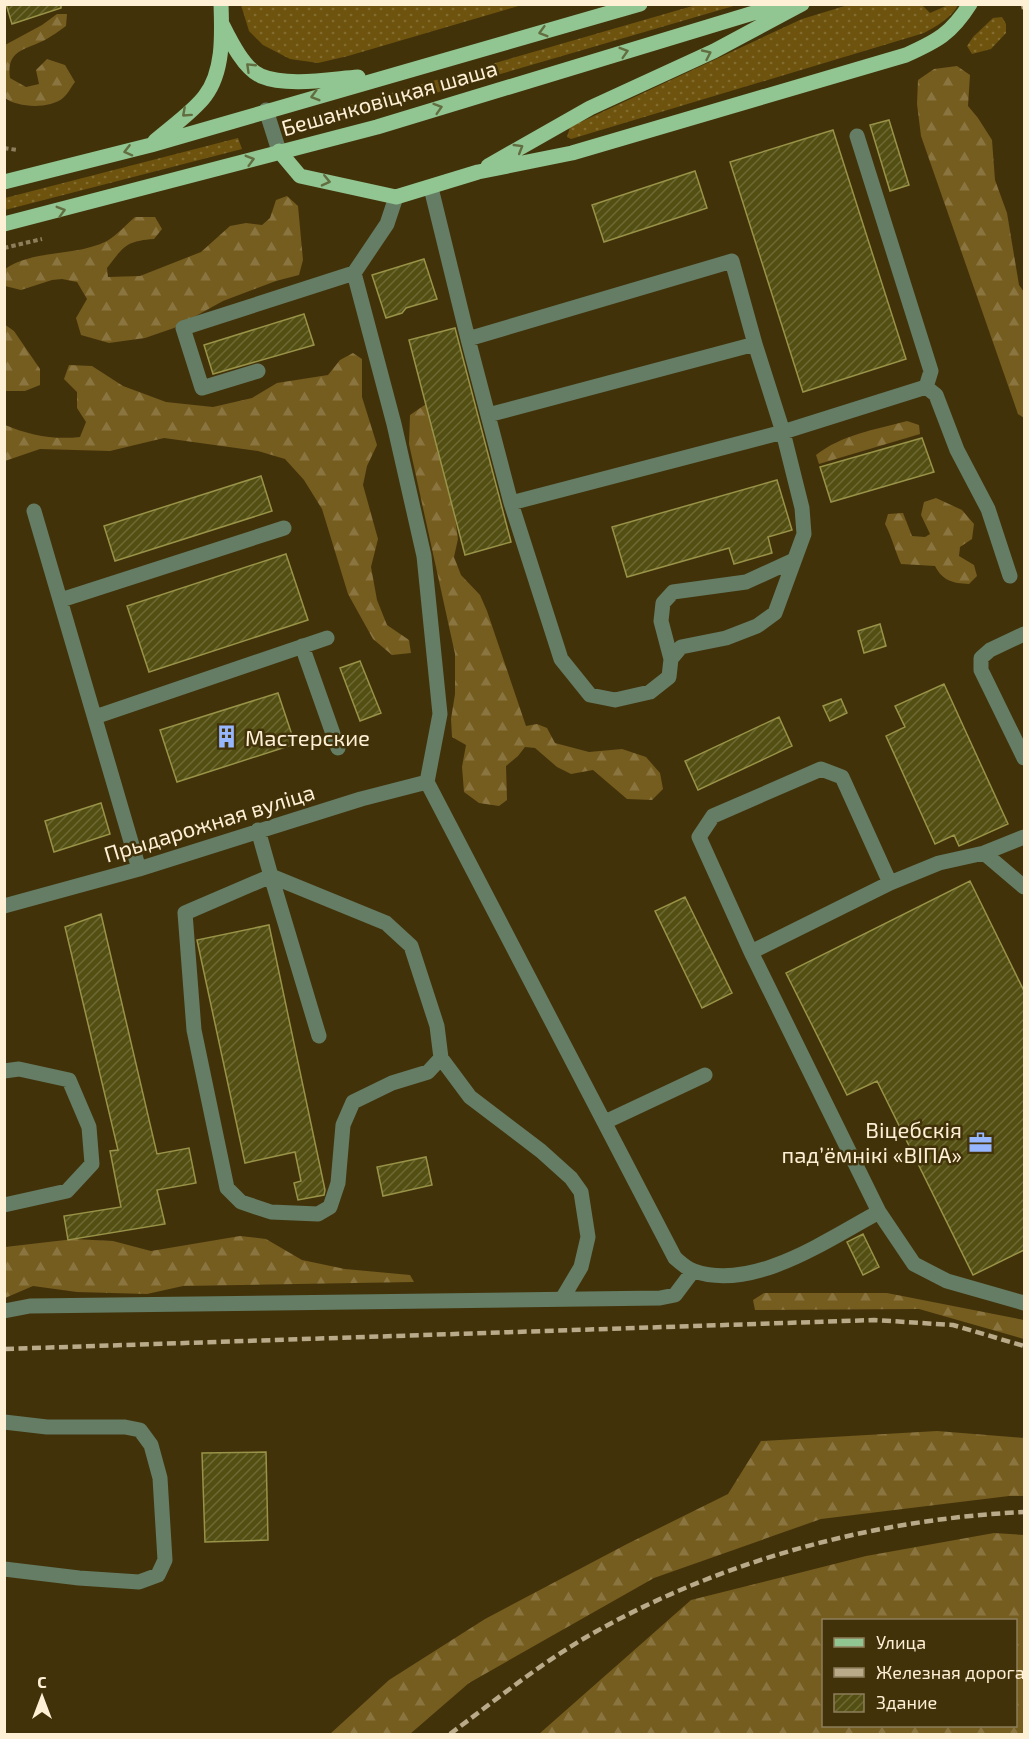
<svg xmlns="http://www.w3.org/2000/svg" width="1029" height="1739" viewBox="0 0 1029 1739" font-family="'Exo 2',sans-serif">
  <defs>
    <pattern id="grass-dots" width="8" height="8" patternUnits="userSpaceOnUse" patternTransform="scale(1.5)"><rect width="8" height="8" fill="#6d530e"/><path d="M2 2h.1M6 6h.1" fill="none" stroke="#836c30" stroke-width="1.8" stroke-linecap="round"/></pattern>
    <pattern id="forest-firs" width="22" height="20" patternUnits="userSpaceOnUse" patternTransform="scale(1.5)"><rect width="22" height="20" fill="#755c1f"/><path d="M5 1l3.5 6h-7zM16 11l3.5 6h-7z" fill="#8a743f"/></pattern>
    <pattern id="building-hatch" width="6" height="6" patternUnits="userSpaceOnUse" patternTransform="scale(1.5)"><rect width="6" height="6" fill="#534f13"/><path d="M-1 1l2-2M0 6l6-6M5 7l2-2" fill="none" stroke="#6d6934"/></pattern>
  </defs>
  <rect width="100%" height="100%" fill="#42320a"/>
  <path fill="url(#grass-dots)" d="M241 5V4L522 5 348 56 318 63 290 59 263 45 249 31Z
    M696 5H737L329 124 325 112Z
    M848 5H922L930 13 948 5H958C951 18 937 26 924 33L571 139 567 137 570 127 802 19Z
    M1002 17 1006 24V33L991 49 972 54 967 46 973 37 993 18Z
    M238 138 242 149 5 210V198Z"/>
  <path fill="url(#forest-firs)" fill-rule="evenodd" d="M57 14H67L66 26C59 31 52 36 45 40 25 50 6 50 10 78L26 87 39 84 36 70 47 59 65 65 75 82C71 87 68 94 63 98 50 109 18 108 5 98V45L42 25Z
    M957 66 970 75 968 106 978 118 992 140 995 180 1007 213 1019 285 1024 292V418L1018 414 921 136 917 104 918 80 934 69Z
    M287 196 298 206 303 260 299 275 276 281 223 301 174 328 145 338 109 343 81 335 76 318 87 299 77 282 62 279 52 280 21 290 5 286V269C34 249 75 257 107 241 117 235 127 224 135 217H155L162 229 154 239C126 241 124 246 107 268L108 277 140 276 201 252 230 226 246 223 262 225 270 218 276 200Z
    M4 324 14 331 40 369V385L25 391H5Z
    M353 353 362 359V397L377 445 367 466 363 485 378 539 371 567 377 600 387 625 409 640 411 653 392 655 373 639 348 594 322 509 304 480 285 459 258 451 164 438 110 451 40 449 5 461V425C29 435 53 440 80 437L86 422 77 408V392L64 379 69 365 92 366 123 386 166 402 213 407 252 398 277 383 328 375 340 360Z
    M429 402 452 496 458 539 454 557 461 575 480 595 487 611 526 726 537 724 547 728 555 743 589 752 622 749 646 757 660 773 663 789 652 800 627 799 593 770 571 774 557 767 535 748 525 747 518 756 506 766 507 800 499 806 479 803 464 792 462 767 466 745 452 737 451 719 455 694V654L409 444 410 415Z
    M907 421 919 425 920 434 819 464 816 455C841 435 877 429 907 421Z
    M936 498 962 510 974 524 972 539 960 547 959 556 974 565 977 576 969 584C952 583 943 581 935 566L901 564C895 551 892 537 885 524L888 514 903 513 912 536 925 537 930 534 921 515 924 502Z
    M240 1236 266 1239 302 1260 345 1269 410 1275 414 1282 183 1286 147 1294 77 1292 33 1286 5 1298V1247L74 1239 113 1241 151 1251Z
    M764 1293H887L1024 1320V1339L919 1309 755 1310 753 1300Z
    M937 1431 1024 1438V1496H1009L821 1519 654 1578 469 1683 410 1734H330L389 1680 485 1619 627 1544 728 1494 761 1441Z
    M994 1533 1024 1535V1734H539L691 1600 866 1556ZM824 1620H1016V1726H824Z"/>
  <path fill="url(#building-hatch)" stroke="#989348" stroke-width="1.5" d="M6 4H61V8L12 24Z
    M889 120 909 185 890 191 870 125Z
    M833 130 906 359 803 392 730 162Z
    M695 171 707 208 604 242 592 205Z
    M424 259 437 299 406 308 402 313 386 318 372 275Z
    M304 314 314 345 213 374 204 345Z
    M455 328 511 542 465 555 409 340Z
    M922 438 934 472 831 502 820 467Z
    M261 476 272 511 115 561 104 526Z
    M777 480 792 530 768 537 772 553 734 564 729 548 627 577 612 527Z
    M286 554 308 620 149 672 127 606Z
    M880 624 886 646 864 653 858 631Z
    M360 661 381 713 360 721 340 668Z
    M944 684 1008 824 959 846 954 835 935 844 886 736 905 727 895 706Z
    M278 693 295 744 177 782 160 730Z
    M841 699 847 713 830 721 823 706Z
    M779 717 792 746 698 790 685 761Z
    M101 803 110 834 54 852 45 821Z
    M970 881 1024 991V1250L973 1275 877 1081 847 1095 786 973Z
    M685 897 732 993 702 1008 655 911Z
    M101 914 157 1154 189 1148 196 1183 157 1190 165 1224 68 1240 64 1216 121 1207 110 1151 118 1150 65 927Z
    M269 925 325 1190 324 1195 298 1200 294 1183 301 1181 295 1152 245 1163 197 940Z
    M426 1157 432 1185 383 1196 377 1167Z
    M863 1234 879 1267 863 1275 847 1242Z
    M266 1452 268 1540 205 1542 202 1453Z"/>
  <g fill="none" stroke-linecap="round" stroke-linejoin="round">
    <path stroke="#8e7f5c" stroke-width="4" stroke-dasharray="4.5 3" stroke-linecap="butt" d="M4 148 17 150
      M4 248 42 239"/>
    <path stroke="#647d64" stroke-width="15" d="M266 110 279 151
      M431 188 468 339 732 261 755 344 783 432 511 503 468 339
      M354 273 394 424 424 556 440 714 427 782 675 1258C681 1263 687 1269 694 1271 754 1292 828 1239 879 1212
      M258 371 202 388 183 328 354 273 387 224 396 197
      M926 387 936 395 957 450 988 509 1010 576
      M488 415 755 344
      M511 503 561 659 590 695 615 700 650 692 669 677 671 659 681 647 726 638 757 626 775 613 804 534 802 508 783 432 926 387 931 371 857 136
      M34 511 139 869
      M61 600 284 528
      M1024 634 990 650 981 658V670L1024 758
      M302 646 338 748
      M671 659 661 621 663 603 673 592 746 582 794 560
      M95 717 327 638
      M258 830 271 876 386 923 411 946 437 1026 441 1058 428 1072 392 1083 353 1102 343 1125 338 1183 330 1207 318 1214 271 1212 241 1202 227 1188 194 1030 185 913 271 876 319 1036
      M984 853 1024 887
      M890 883 842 777 821 769 713 816 699 837 751 952 879 1212 914 1264 947 1281 1024 1303
      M4 906 139 869 361 799 427 782
      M751 952 890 883 939 863 984 853 1024 837
      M441 1058 470 1097 541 1151 571 1178 581 1192 588 1237 581 1267 562 1299
      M4 1071 19 1069 69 1080 89 1127 92 1164 67 1191 4 1205
      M605 1122 705 1075
      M4 1311 30 1306 660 1298 675 1295 693 1271
      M4 1422 47 1427H125L140 1430 151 1445 160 1478 165 1560 158 1575 139 1582 79 1578 4 1569"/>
    <path stroke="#91c592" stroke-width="15" d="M222 24C230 40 244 69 261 76 287 87 331 79 358 77
      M155 141C170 128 194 111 205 96 224 71 222 34 221 4
      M279 151 300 176 396 197 478 172 572 153 906 55C937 41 951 34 970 4
      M488 166 590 108 714 51 802 4
      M4 182 151 145 640 4
      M4 224 377 127 783 4"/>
    <path stroke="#b9aa8a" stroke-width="4.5" stroke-dasharray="9 4.5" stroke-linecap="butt" d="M1023 4 1024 9
      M5 1349 874 1320 953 1325 1024 1346
      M450 1734C493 1702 536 1667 583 1639 714 1562 873 1519 1024 1512"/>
  </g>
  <defs><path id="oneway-chevron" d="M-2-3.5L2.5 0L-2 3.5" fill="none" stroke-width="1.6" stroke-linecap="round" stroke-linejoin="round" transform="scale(1.5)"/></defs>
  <g stroke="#626d40">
    <use href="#oneway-chevron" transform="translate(543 32) rotate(164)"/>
    <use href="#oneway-chevron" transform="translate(624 52) rotate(-17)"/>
    <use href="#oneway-chevron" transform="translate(707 54) rotate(-25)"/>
    <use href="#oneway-chevron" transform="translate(250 67) rotate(-136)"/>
    <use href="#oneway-chevron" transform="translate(315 96) rotate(164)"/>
    <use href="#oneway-chevron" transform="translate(438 108) rotate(-17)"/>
    <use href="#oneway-chevron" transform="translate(186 113) rotate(138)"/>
    <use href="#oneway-chevron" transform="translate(519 148) rotate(-31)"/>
    <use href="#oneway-chevron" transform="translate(128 151) rotate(166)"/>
    <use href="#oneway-chevron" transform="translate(250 160) rotate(-16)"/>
    <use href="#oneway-chevron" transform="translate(326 181) rotate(13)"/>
    <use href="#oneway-chevron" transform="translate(61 211) rotate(-16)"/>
  </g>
  <defs>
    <symbol id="building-bare" viewBox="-9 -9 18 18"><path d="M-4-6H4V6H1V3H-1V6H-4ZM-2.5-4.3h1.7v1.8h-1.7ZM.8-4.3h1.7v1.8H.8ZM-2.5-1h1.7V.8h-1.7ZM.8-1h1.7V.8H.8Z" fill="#96b6fd" stroke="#42320a" stroke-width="2.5" paint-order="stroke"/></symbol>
    <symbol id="office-bare" viewBox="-9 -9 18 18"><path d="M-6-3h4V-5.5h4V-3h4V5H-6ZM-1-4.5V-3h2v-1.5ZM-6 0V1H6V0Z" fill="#96b6fd" stroke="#42320a" stroke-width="2.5" paint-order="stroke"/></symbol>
  </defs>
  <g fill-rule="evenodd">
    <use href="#building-bare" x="210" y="720" width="33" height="33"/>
    <use href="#office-bare" x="964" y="1126" width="33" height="33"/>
  </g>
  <g text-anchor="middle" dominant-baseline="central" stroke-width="5" stroke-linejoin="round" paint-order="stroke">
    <g font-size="22" fill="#fef0d5" stroke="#42320a">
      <text transform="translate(389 97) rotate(-16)">Бешанковіцкая шаша</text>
      <text transform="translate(209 822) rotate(-17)">Прыдарожная вуліца</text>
    </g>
    <g font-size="22" fill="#fef0d5" stroke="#42320a" text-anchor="start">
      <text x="245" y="737">Мастерские</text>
      <text x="962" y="1129" text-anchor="end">Віцебскія<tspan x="962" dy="25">падʼёмнікі «ВІПА»</tspan></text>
    </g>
  </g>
  <rect width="1029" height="1739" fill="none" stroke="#fef0d5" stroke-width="12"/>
  <rect x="822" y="1619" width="195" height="108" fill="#42320a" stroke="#8d7e5b" stroke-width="1.5"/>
  <rect x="834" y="1638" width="30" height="9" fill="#91c592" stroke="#8d7e5b" stroke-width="1.5"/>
  <text x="876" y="1649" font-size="18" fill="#fef0d5">Улица</text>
  <rect x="834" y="1668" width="30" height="9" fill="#b9aa8a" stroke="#8d7e5b" stroke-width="1.5"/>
  <text x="876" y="1679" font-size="18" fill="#fef0d5">Железная дорога</text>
  <rect x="834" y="1694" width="30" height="18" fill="url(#building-hatch)" stroke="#8d7e5b" stroke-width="1.5"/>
  <text x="876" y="1709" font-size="18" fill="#fef0d5">Здание</text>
  <g transform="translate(42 1697)" stroke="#42320a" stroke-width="4.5" paint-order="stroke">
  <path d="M0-4.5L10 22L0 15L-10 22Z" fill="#fef0d5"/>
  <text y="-9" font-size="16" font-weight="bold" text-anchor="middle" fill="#fef0d5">С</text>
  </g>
</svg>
